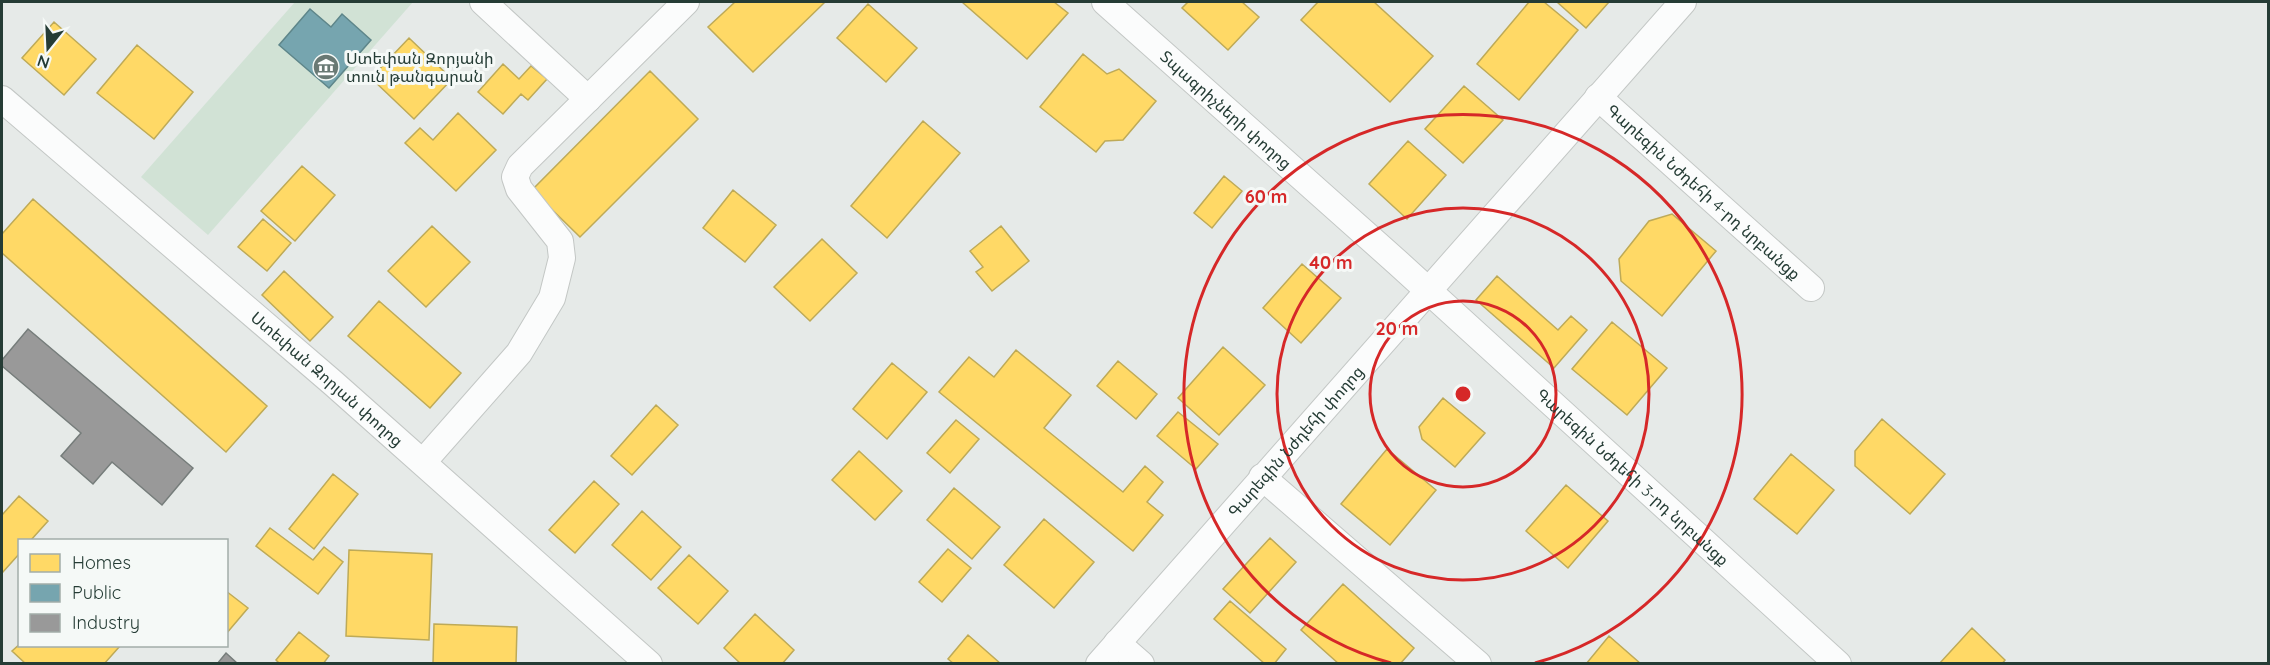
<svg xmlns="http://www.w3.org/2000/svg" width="2270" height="665" viewBox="0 0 2270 665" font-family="Quicksand,'Noto Sans Armenian',sans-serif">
  <rect width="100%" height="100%" fill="#e6eae8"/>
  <path fill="#d1e2d5" d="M295 2H413L208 235 141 177Z"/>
  <path fill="#ffd966" stroke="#beaa57" stroke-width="1.5" d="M735 2H825L753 72 708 27Z
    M962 2H1054L1068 13 1027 59Z
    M1188 2H1242L1259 17 1228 50 1182 8Z
    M1318 2H1374L1433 56 1390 102 1301 20Z
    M1529 2H1544L1578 30 1519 100 1477 64Z
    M1557 2H1609L1586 28Z
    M868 4 917 48 886 82 837 38Z
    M54 22 96 59 64 95 22 58Z
    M409 38 452 79 414 119 371 78Z
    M137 45 193 92 154 139 97 93Z
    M1083 54 1107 74 1119 69 1156 101 1123 140 1105 141 1096 152 1040 107Z
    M503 64 519 79 531 66 547 79 528 100 521 94 503 114 478 92Z
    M650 71 698 119 580 237 532 190Z
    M1464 86 1503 120 1463 163 1425 129Z
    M458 113 496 150 456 191 405 143 420 128 433 140Z
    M923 121 960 153 887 238 851 206Z
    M1408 141 1446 175 1407 219 1369 184Z
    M302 166 335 195 295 241 261 211Z
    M1224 176 1242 191 1212 228 1194 213Z
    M733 190 776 225 745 262 703 228Z
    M33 199 267 406 226 452 2 253V234Z
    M1672 214 1716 251 1662 316 1621 281 1619 259 1649 221Z
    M263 219 291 243 267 271 238 247Z
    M432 226 470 262 426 307 388 271Z
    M1001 226 1029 261 992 291 976 272 983 267 970 251Z
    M822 239 857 273 810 321 774 287Z
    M1302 264 1341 298 1301 343 1263 308Z
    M284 271 333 317 310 341 262 295Z
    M1497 276 1558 330 1571 316 1587 330 1554 368 1476 300Z
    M379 301 461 373 430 408 348 336Z
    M1612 322 1667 368 1627 415 1572 369Z
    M1223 347 1265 385 1219 435 1178 398Z
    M1016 350 1071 395 1044 428 1123 492 1145 466 1163 482 1147 502 1163 515 1133 551 939 392 969 357 994 377Z
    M1118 361 1157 394 1136 419 1097 386Z
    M892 363 927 392 887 439 853 409Z
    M1443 398 1485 433 1455 467 1422 439 1419 427Z
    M656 405 678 425 632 475 611 456Z
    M1178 412 1218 444 1196 469 1157 436Z
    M1882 419 1945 474 1910 514 1855 466V451Z
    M956 420 979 439 950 473 927 453Z
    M1387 449 1436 490 1390 545 1341 504Z
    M859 451 902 491 875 520 832 480Z
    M1791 454 1834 490 1797 534 1754 499Z
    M333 474 358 494 314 549 289 529Z
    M594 481 619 504 575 553 549 530Z
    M1566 485 1608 521 1568 568 1526 531Z
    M954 488 1000 527 972 559 927 520Z
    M19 496 48 521 31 540H20V553L2 573V515Z
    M642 511 681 547 651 580 612 545Z
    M1044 519 1094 562 1054 608 1004 565Z
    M270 528 313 560 324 547 343 562 318 594 256 546Z
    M1270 538 1296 562 1250 613 1223 589Z
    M948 549 971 568 942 602 919 582Z
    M349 550 432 554 429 640 346 636Z
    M689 555 728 591 698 624 658 588Z
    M1343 584 1414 648 1400 664H1339L1301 630Z
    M226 591 248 608 226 634Z
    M1230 601 1286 649 1274 664H1265L1214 619Z
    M755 614 794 650 782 664H741L724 648Z
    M434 624 517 627 516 664H433Z
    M1972 628 2005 660 2002 664H1939Z
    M299 632 329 656 323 664H280L276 660Z
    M968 635 1001 664H954L948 659Z
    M1609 636 1641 664H1586Z
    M20 644V646H120L104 664H26L12 651Z"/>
  <path fill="#76a5af" stroke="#5e868a" stroke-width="1.5" d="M310 9 331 27 342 14 371 40 329 88 279 45Z"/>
  <path fill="#999" stroke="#767d7b" stroke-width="1.5" d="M28 329 193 468 162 505 112 462 93 484 61 456 81 433 2 366V360Z
    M226 653 238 664H217Z"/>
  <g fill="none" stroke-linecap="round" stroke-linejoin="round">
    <defs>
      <g id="minor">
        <path d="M483 2 588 99"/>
        <path id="s1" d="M1105 2 1398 263 1838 664"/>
        <path id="s2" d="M1598 97 1811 288"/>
        <path id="s3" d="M2 99 333 383 649 664"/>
        <path d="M423 462 519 353 552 298 562 258 560 241 519 189 515 177 520 166 686 2"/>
        <path d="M1262 477 1478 664"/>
        <path d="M1117 643 1141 664"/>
        <path id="s4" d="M1099 664 1683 2"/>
      </g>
    </defs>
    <use href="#minor" stroke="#c3c7c5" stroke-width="28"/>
    <use href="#minor" stroke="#fbfcfc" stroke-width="26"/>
  </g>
  <g fill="none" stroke="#d62828" stroke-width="3">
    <circle cx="1463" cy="394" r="93"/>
    <circle cx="1463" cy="394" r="186"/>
    <path d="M1391 663A279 279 0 1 1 1535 663"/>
  </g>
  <defs>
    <symbol id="museum-disc" viewBox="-11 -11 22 22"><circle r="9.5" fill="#697974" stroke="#f5f9f7"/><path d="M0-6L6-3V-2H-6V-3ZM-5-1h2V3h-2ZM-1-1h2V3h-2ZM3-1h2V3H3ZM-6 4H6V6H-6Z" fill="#fff"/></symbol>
  </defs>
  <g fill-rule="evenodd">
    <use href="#museum-disc" x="311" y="52" width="30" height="30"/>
  </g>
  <g text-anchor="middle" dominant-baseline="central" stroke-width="6" stroke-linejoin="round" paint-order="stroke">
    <g font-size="16" fill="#253c35" stroke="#f5f9f7" text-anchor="start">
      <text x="346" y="58">Ստեփան Զորյանի<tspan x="346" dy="18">տուն թանգարան</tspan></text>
    </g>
    <g font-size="16" fill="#253c35" stroke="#f5f9f7">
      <text stroke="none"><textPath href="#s1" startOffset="162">Տպագրիչների փողոց</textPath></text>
      <text stroke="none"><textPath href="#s2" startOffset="142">Գարեգին Նժդեհի 4-րդ նրբանցք</textPath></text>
      <text stroke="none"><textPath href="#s3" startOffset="429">Ստեփան Զորյան փողոց</textPath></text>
      <text stroke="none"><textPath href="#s4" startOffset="297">Գարեգին Նժդեհի փողոց</textPath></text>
      <text stroke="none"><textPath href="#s1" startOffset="710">Գարեգին Նժդեհի 3-րդ նրբանցք</textPath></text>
    </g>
  </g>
  <circle cx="1463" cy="394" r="9" fill="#d62828" stroke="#f5f9f7" stroke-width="3"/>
  <g font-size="18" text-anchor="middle" font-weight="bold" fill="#d62828" stroke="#f5f9f7" stroke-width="6" stroke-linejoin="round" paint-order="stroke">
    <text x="1266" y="203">60 m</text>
    <text x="1331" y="269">40 m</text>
    <text x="1397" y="335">20 m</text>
  </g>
  <rect width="2270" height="665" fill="none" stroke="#253c35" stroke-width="6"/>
  <rect x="18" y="539" width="210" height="108" fill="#f5f9f7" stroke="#a2ada9" stroke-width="1.5"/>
  <rect x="30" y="554" width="30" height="18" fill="#ffd966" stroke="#a2ada9" stroke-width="1.5"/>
  <text x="72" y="569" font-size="18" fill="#253c35">Homes</text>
  <rect x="30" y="584" width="30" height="18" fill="#76a5af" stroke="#a2ada9" stroke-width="1.5"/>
  <text x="72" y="599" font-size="18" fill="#253c35">Public</text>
  <rect x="30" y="614" width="30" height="18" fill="#999999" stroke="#a2ada9" stroke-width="1.5"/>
  <text x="72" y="629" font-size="18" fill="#253c35">Industry</text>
  <g transform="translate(48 48) rotate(198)" stroke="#f5f9f7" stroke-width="4.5" paint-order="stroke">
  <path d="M0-4.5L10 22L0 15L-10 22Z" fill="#253c35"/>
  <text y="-9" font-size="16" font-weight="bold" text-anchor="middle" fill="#253c35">N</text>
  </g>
</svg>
